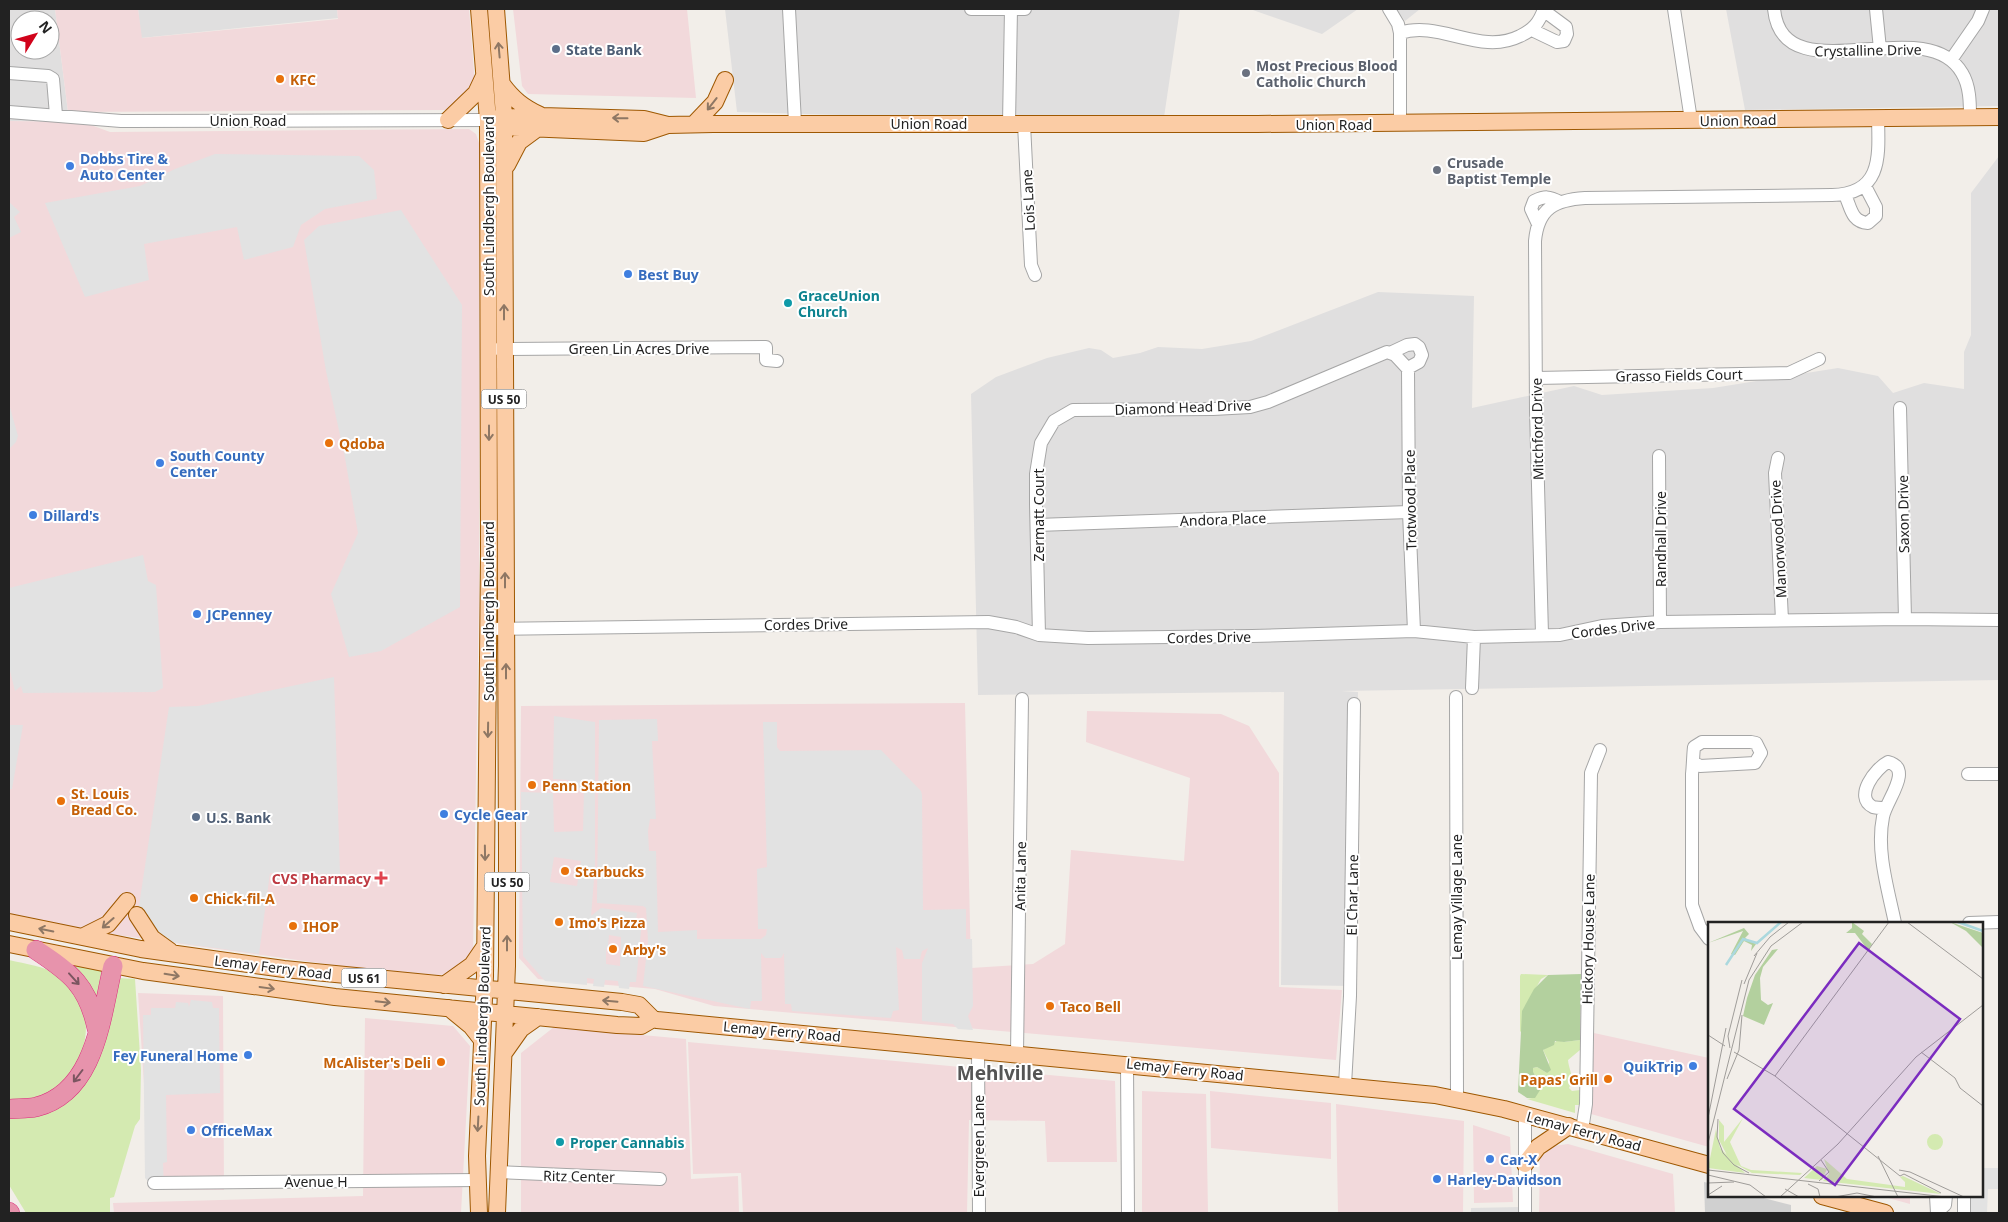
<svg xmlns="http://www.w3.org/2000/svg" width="2008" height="1222" viewBox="0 0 2008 1222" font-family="'Noto Sans',sans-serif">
  <rect width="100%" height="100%" fill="#f2eee9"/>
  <path fill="#e0dfdf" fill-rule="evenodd" d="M9 9H55L68 112 64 122 9 121ZM20 20H50V50H20Z
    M138 9H337L338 18 141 38Z
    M725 9H1180L1163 124 737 112Z
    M1250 9H1358L1322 34Z
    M1396 9H1420L1405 21Z
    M1726 9H1999V106L1745 110Z
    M1999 156V680L1341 691 1358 692 1354 986 1281 985 1284 692 978 695 971 394 996 377 1047 358 1089 348 1101 350 1113 358 1140 353 1158 347 1202 349 1251 341 1378 292 1474 296 1472 408 1574 386 1602 395 1713 388 1838 368 1878 376 1893 393 1924 383 1964 389V352L1971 335V193Z
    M1520 1207V1213H1471V1208Z"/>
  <path fill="#f2d9db" d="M55 9H138L142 38 338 19 337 9H469L475 85 452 109 445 110 68 112Z
    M513 9H687L696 98 528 94 522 86Z
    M9 121 83 122 110 132 469 129 476 134 479 143V597L473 953 468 963 449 974 438 975 341 966 75 929 9 918Z
    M965 703 971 968 1033 964 1065 944 1071 850 1184 861 1190 778 1086 742 1087 711 1221 714 1249 726 1279 773V987L1342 990 1336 1060 714 1006 655 989 538 979 519 958 521 706Z
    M138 993 223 996 224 1190 151 1189Z
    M365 1018 453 1026 470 1046 461 1213H114L113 1203 363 1196Z
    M554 1027 686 1039 691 1179 738 1176 739 1213H521V1053Z
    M1594 1033 1709 1058V1147L1591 1114Z
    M688 1042 1115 1081 1117 1162H1047L1045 1121 969 1120 967 1213H743L741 1173 693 1174Z
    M1142 1091 1206 1094 1208 1213H1142Z
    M1210 1091 1331 1103V1159L1211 1148Z
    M1336 1104 1464 1121 1463 1213H1338Z
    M1473 1125 1510 1137 1513 1202 1474 1203Z
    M1568 1144 1673 1174 1675 1213H1539L1540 1158 1553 1146Z
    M1881 1196H1910V1204Z"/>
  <path fill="#d0d0d0" d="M1704 1182 1709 1183V1196H1756L1791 1205V1213H1705Z"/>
  <path fill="#d4eab1" d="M9 960C26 964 44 966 60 976 99 1002 91 1063 56 1089 42 1099 25 1101 9 1103Z
    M70 964 101 971 104 976 98 1012Z
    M1521 974 1548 975 1541 979 1523 1011V1029L1520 1032V976Z
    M118 978 135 979 141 1070 140 1119 135 1126 114 1197 110 1198V1213H26L9 1185V1118L32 1115 64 1102Z
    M1558 1040 1564 1042 1580 1040V1050L1568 1060C1569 1071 1575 1077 1569 1088L1572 1091 1580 1090V1105H1575V1113L1527 1099 1532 1098 1539 1079 1532 1072 1533 1068 1537 1067 1547 1073 1549 1062 1543 1050Z"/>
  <path fill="#b3d09e" d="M1581 974 1580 1040 1564 1042 1555 1041 1554 1045 1543 1050 1551 1070 1547 1073 1537 1067 1533 1068V1072L1542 1087 1535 1098H1527L1518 1092 1522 1011 1534 989 1548 975Z"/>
  <path fill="#e2e2e2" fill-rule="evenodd" d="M215 154 359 156 374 170 377 199 325 209 301 225 293 247 244 260 237 227 144 244 149 280 85 297 45 203 140 186 175 169Z
    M9 202 20 212 14 217 21 232 9 238Z
    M401 210 462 305 460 607 381 651 349 657 331 594 358 533 345 458 326 371 304 240 319 226Z
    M9 404 18 436 16 442 9 449Z
    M143 555 148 581 156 585 163 688 155 692 23 693 21 686 15 691 9 667V588Z
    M334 677 340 874 270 873 259 954 149 939 137 919 169 707 198 706Z
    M554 716 595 722V866L588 955 591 916 601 908 637 913 636 920 642 921 636 982H630L629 989 619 988 618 981 605 980 604 987 593 986 594 979 587 978V985L545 981 523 956 521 792 553 793 554 832 583 831 584 789 570 788 569 780 553 779ZM554 857 581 861 577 886 550 882ZM609 935 621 937 620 966 606 964V948L608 947Z
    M657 719 658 741H652L656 819H650L648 831 649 851H656L658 932 697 930V939H761L766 935 767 929H758L757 869 767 867 763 722H777V747L780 751 881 750 921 791 922 795 923 910 966 909V939H972L973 1006 968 1016 973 1030 958 1029 953 1024 922 1021V963L928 948 922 951 920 959H904L902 950 896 947 899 1010 893 1011 891 1018 792 1011 791 1004H785L784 953 781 958H765L761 953 762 1001H751L750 1009 643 986 648 941 646 908 643 906 597 903 599 720Z
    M9 725H23L12 789H9Z
    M191 1000 212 1002 213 1008H219L220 1093 166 1095 167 1162 163 1163 164 1190 152 1186 145 1178 143 1015H151V1008H175L176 1002 188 1003 189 1007Z
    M1982 1168H1999V1189H1988L1987 1213H1970V1196H1982Z"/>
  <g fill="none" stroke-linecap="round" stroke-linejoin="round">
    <defs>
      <path id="minor" d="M789 9 795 123
        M971 9H1025
        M1389 9 1398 24 1400 33V123
        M1674 9 1691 120
        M1774 9C1783 97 1925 9 1962 73 1970 86 1970 103 1970 117
        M1876 9 1880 49
        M1532 30 1557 42 1564 41 1567 34 1566 27 1543 10
        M1400 33C1440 20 1480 56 1520 36 1533 30 1539 23 1544 9
        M1951 60 1978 21 1983 9
        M9 73 48 76 53 79 56 115
        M9 112 121 121 488 120
        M1009 123 1011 9
        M1024 124 1031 265 1035 275
        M1845 195C1851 207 1851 222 1868 223L1876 216V207L1865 186
        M1538 224 1531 209 1534 201C1545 196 1549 196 1560 202
        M498 349 766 347V360L777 361
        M1390 353 1407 345 1415 344 1419 347 1422 355 1419 362 1408 368
        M1536 378 1789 373 1819 359
        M1900 408 1905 619
        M1659 456 1660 622
        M1778 458 1775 473 1782 620
        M1037 525 1409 512
        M489 629 988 622 1016 627 1039 635 1088 638 1252 636 1414 631 1474 637 1560 635 1602 626 1660 622 1905 619 1999 620
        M1542 634 1536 411 1535 241C1538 208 1555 200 1585 198L1832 195C1882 194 1879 157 1878 119
        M1039 635 1036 504V474L1041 443 1054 421 1073 410 1213 409 1250 407 1268 402 1387 352 1395 355 1408 369 1409 512 1414 631
        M1472 688 1474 637
        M1456 697 1457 1098
        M1693 762 1700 766 1755 763 1761 753 1756 743 1751 742H1702L1694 747C1693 756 1693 765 1692 774V905L1700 927 1709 939
        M1968 774H1999
        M1885 808C1882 808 1876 808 1873 807 1853 797 1876 768 1888 762 1914 769 1886 800 1883 817 1876 851 1888 889 1895 923
        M1969 923 1999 922
        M978 1049 979 1213
        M1017 1053 1022 699
        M1127 1064 1128 1213
        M1345 1085 1350 996 1354 704
        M1582 1130 1586 1104 1591 773 1600 750
        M499 1172 660 1179
        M154 1183 478 1180
        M1936 1196 1937 1213
        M1937 1212 1945 1205 1946 1196
        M1525 1213V1114
        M1964 1213V1196"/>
      <path id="major" d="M496 9 504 116 507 849V966L497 1213
        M502 84C513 99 523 107 540 115
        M497 118 542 116 644 119 668 125
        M448 120 476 93 484 76
        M488 120 504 127 644 133 668 125 713 124H1257L1999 117
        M694 124 715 102 725 80
        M507 165 519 142 538 128
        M137 915 152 938 170 951
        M9 922 141 949 284 969 622 1002 639 1005 653 1019 657 1020 1435 1095 1504 1109 1709 1165
        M82 937 108 924 127 901
        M9 944 143 971 335 997 617 1025 641 1026 653 1019
        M444 985 472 965 485 946
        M449 1008 471 1026 482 1040
        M504 1053 521 1029 538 1017
        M1525 1164 1538 1147 1569 1126
        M1822 1196 1885 1213
        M479 1213 477 1156 485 976 489 553 488 120 479 9"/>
      <path id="highway" d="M36 950C71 973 88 986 97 1029
        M9 1109C17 1108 27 1109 36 1107 96 1092 101 1016 113 966
        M9 1212 10 1213"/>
    </defs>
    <use href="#minor" stroke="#a6a6a6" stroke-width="14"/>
    <use href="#major" stroke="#9e5802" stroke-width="18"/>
    <use href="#highway" stroke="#da2c7c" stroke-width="20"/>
    <use href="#minor" stroke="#fff" stroke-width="12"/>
    <use href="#major" stroke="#fbcca5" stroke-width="16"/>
    <use href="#highway" stroke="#e793ac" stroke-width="19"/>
  </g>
  <defs><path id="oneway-shaft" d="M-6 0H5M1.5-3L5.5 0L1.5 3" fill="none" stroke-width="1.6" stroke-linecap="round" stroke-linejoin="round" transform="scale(1.25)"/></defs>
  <g stroke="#8e7764">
    <use href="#oneway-shaft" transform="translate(499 50) rotate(-95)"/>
    <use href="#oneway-shaft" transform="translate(712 104) rotate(128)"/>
    <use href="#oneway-shaft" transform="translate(620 118) rotate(-179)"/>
    <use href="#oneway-shaft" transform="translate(504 312) rotate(-90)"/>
    <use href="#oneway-shaft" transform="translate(489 433) rotate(90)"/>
    <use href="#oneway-shaft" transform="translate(505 580) rotate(-90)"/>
    <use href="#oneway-shaft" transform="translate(506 671) rotate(-90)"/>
    <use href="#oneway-shaft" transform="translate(488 730) rotate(91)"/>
    <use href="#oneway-shaft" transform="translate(485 853) rotate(89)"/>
    <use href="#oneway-shaft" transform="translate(108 923) rotate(139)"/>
    <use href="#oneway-shaft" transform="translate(46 930) rotate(-168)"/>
    <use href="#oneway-shaft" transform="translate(507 943) rotate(-90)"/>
    <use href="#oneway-shaft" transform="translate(172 975) rotate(9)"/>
    <use href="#oneway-shaft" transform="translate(267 988) rotate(8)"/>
    <use href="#oneway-shaft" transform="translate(610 1001) rotate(-175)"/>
    <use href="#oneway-shaft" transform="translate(383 1002) rotate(6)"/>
    <use href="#oneway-shaft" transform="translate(478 1124) rotate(93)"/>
  </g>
  <g stroke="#7b5560">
    <use href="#oneway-shaft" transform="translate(74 979) rotate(48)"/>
    <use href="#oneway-shaft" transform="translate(78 1076) rotate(127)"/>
  </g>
  <g fill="#5c6f8a" stroke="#fff" stroke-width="2">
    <circle cx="556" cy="49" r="5"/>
    <circle cx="196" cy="817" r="5"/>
  </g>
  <g fill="#6b7280" stroke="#fff" stroke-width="2">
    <circle cx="1246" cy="73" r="5"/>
    <circle cx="1437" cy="170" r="5"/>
  </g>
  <g fill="#e8710a" stroke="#fff" stroke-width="2">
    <circle cx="280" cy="79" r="5"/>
    <circle cx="329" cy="443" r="5"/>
    <circle cx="532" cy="785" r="5"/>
    <circle cx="61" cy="801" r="5"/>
    <circle cx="565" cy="871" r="5"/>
    <circle cx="194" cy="898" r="5"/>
    <circle cx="559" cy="922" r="5"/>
    <circle cx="293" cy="926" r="5"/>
    <circle cx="613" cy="949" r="5"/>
    <circle cx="1050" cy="1006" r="5"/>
    <circle cx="441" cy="1062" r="5"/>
    <circle cx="1608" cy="1079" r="5"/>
  </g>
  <g fill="#3f7fe0" stroke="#fff" stroke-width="2">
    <circle cx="70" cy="166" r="5"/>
    <circle cx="628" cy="274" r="5"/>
    <circle cx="160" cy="463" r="5"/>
    <circle cx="33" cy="515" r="5"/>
    <circle cx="197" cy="614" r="5"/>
    <circle cx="444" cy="814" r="5"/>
    <circle cx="248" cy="1055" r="5"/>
    <circle cx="1693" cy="1066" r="5"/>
    <circle cx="191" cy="1130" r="5"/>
    <circle cx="1490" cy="1159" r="5"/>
    <circle cx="1437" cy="1179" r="5"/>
  </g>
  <g fill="#0f9aa8" stroke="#fff" stroke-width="2">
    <circle cx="788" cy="303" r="5"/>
    <circle cx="560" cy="1142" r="5"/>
  </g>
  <path fill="#e0444e" stroke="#fff" stroke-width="2" d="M378.5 870.5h5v5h5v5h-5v5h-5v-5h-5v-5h5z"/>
  <g text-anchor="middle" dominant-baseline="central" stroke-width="4" stroke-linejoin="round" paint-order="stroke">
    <g fill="#fff" stroke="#646464" stroke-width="1">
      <rect x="481.5" y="389.5" width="45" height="19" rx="4"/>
      <rect x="484.5" y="872.5" width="45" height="19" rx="4"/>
      <rect x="341.5" y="968.5" width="45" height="19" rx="4"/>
    </g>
    <g font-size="12" font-weight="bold" fill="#222">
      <text x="504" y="399">US 50</text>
      <text x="507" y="882">US 50</text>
      <text x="364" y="978">US 61</text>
    </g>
    <g font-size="14" font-weight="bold" fill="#4e5e75" stroke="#fff" text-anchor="start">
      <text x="566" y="49">State Bank</text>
      <text x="206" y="817">U.S. Bank</text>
    </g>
    <g font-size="14" fill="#222" stroke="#fff">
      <text transform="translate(1868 50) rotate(-1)">Crystalline Drive</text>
      <text x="248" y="120">Union Road</text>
      <text transform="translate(1738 120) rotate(-1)">Union Road</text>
      <text x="929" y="123">Union Road</text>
      <text x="1334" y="124">Union Road</text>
      <text transform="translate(1028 200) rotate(-93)">Lois Lane</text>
      <text transform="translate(488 206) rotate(-90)">South Lindbergh Boulevard</text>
      <text x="639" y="348">Green Lin Acres Drive</text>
      <text transform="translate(1679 375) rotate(-1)">Grasso Fields Court</text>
      <text transform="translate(1183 407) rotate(-2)">Diamond Head Drive</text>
      <text transform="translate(1537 429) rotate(-91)">Mitchford Drive</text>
      <text transform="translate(1410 500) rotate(-91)">Trotwood Place</text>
      <text transform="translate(1903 514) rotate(-91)">Saxon Drive</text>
      <text transform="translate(1038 515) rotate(-90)">Zermatt Court</text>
      <text transform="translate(1223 519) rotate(-2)">Andora Place</text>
      <text transform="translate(1660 539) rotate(-90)">Randhall Drive</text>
      <text transform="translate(1778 539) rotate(-93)">Manorwood Drive</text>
      <text transform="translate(488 611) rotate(-90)">South Lindbergh Boulevard</text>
      <text transform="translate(806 624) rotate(-1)">Cordes Drive</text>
      <text transform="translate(1613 628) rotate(-7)">Cordes Drive</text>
      <text transform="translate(1209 637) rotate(-1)">Cordes Drive</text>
      <text transform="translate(1020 876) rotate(-89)">Anita Lane</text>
      <text transform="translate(1352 895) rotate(-89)">El Char Lane</text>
      <text transform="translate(1456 897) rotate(-90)">Lemay Village Lane</text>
      <text transform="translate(1588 939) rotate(-89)">Hickory House Lane</text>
      <text transform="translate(273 967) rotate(7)">Lemay Ferry Road</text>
      <text transform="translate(482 1016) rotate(-88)">South Lindbergh Boulevard</text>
      <text transform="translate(782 1031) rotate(5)">Lemay Ferry Road</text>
      <text transform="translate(1185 1069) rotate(6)">Lemay Ferry Road</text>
      <text transform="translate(1584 1131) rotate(15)">Lemay Ferry Road</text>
      <text transform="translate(978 1146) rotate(-90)">Evergreen Lane</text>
      <text transform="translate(579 1176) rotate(1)">Ritz Center</text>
      <text x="316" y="1181">Avenue H</text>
    </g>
    <g font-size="14" font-weight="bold" fill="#5b616d" stroke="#fff" text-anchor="start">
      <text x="1256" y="65">Most Precious Blood<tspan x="1256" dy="16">Catholic Church</tspan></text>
      <text x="1447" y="162">Crusade<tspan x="1447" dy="16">Baptist Temple</tspan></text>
    </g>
    <g font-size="14" font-weight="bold" fill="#c56008" stroke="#fff" text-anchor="start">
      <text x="290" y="79">KFC</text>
      <text x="339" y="443">Qdoba</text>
      <text x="542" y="785">Penn Station</text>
      <text x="71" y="793">St. Louis<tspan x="71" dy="16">Bread Co.</tspan></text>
      <text x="575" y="871">Starbucks</text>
      <text x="204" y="898">Chick-fil-A</text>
      <text x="569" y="922">Imo's Pizza</text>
      <text x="303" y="926">IHOP</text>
      <text x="623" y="949">Arby's</text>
      <text x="1060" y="1006">Taco Bell</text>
      <text x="431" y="1062" text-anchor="end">McAlister's Deli</text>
      <text x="1598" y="1079" text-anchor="end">Papas' Grill</text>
    </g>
    <g font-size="14" font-weight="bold" fill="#366cbe" stroke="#fff" text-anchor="start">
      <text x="80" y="158">Dobbs Tire &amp;<tspan x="80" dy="16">Auto Center</tspan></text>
      <text x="638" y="274">Best Buy</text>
      <text x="170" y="455">South County<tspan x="170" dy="16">Center</tspan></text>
      <text x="43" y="515">Dillard's</text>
      <text x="207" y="614">JCPenney</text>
      <text x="454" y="814">Cycle Gear</text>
      <text x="238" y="1055" text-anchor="end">Fey Funeral Home</text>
      <text x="1683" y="1066" text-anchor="end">QuikTrip</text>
      <text x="201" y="1130">OfficeMax</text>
      <text x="1500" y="1159">Car-X</text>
      <text x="1447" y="1179">Harley-Davidson</text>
    </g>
    <g font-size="14" font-weight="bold" fill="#0d838f" stroke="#fff" text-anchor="start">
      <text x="798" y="295">GraceUnion<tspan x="798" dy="16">Church</tspan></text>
      <text x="570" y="1142">Proper Cannabis</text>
    </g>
    <g font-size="14" font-weight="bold" fill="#be3a42" stroke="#fff" text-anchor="end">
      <text x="371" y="878">CVS Pharmacy</text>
    </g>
    <g font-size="19" font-weight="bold" fill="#555" stroke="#fff">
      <text x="1000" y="1073">Mehlville</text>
    </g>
  </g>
  <g transform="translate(1708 922)">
    <rect width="275" height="275" fill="#f2eee9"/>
    <path d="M35 196 22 220 33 244 43 248 94 251 92 253 44 251 22 239 11 218V198L16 204V220ZM8 207 12 226 37 251 0 246ZM219 220a8 8 0 1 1 16 0a8 8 0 1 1-16 0ZM116 237 139 257 197 265V260L192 255 195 254 233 272 115 259 121 252ZM109 244 119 247 114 258 96 256Z" fill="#d4eab1"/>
    <path d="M144 0 156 9 154 12 164 22 160 28 147 11H138L144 6ZM242 0 275 11V26L258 9ZM36 6 41 12 37 16 48 22 43 29 44 23 36 19 27 33 23 32 35 9 0 21ZM70 27 55 45 52 56 53 78 60 83 65 81 56 103 35 94 39 76 47 53 64 28Z" fill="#b3d09e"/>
    <path fill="none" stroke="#abd8de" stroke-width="2.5" d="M250 0 275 9M18 43 35 17 49 21 73 0"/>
    <path fill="none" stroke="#9f9c99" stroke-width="1" d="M199 0 275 57M46 34 62 15 81 0M36 62 49 31M0 113 17 124M22 126 20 114 34 58M26 130 67 154 192 254 196 252M213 130 247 156 252 166 275 184M67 154 181 0M19 157 31 128 34 93M0 196 18 106M10 197 9 215 15 231 26 243 41 251M0 221 41 58 63 24 95 0M170 234 190 275M0 248 238 275M191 248 202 250 256 275M196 252 233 271M0 253 42 263 58 275M111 259 121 250 113 238M0 261 26 260M100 262 110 267 112 275M77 267 91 275M0 273 14 264M72 275 130 222 208 135 275 83M127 275 149 271 169 275"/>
    <path fill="#7b2cbf" fill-opacity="0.15" stroke="#7b2cbf" stroke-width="2.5" d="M151 21 252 97 127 263 26 187Z"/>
    <rect width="275" height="275" fill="none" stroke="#222" stroke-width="2.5"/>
  </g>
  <rect width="2008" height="1222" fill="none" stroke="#222222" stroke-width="20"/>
  <g transform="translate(35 35) rotate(53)"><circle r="24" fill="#ffffff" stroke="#a7a7a7"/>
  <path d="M0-4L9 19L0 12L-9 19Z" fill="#d1031b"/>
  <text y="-8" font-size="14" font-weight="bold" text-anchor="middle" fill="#222222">N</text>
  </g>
</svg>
